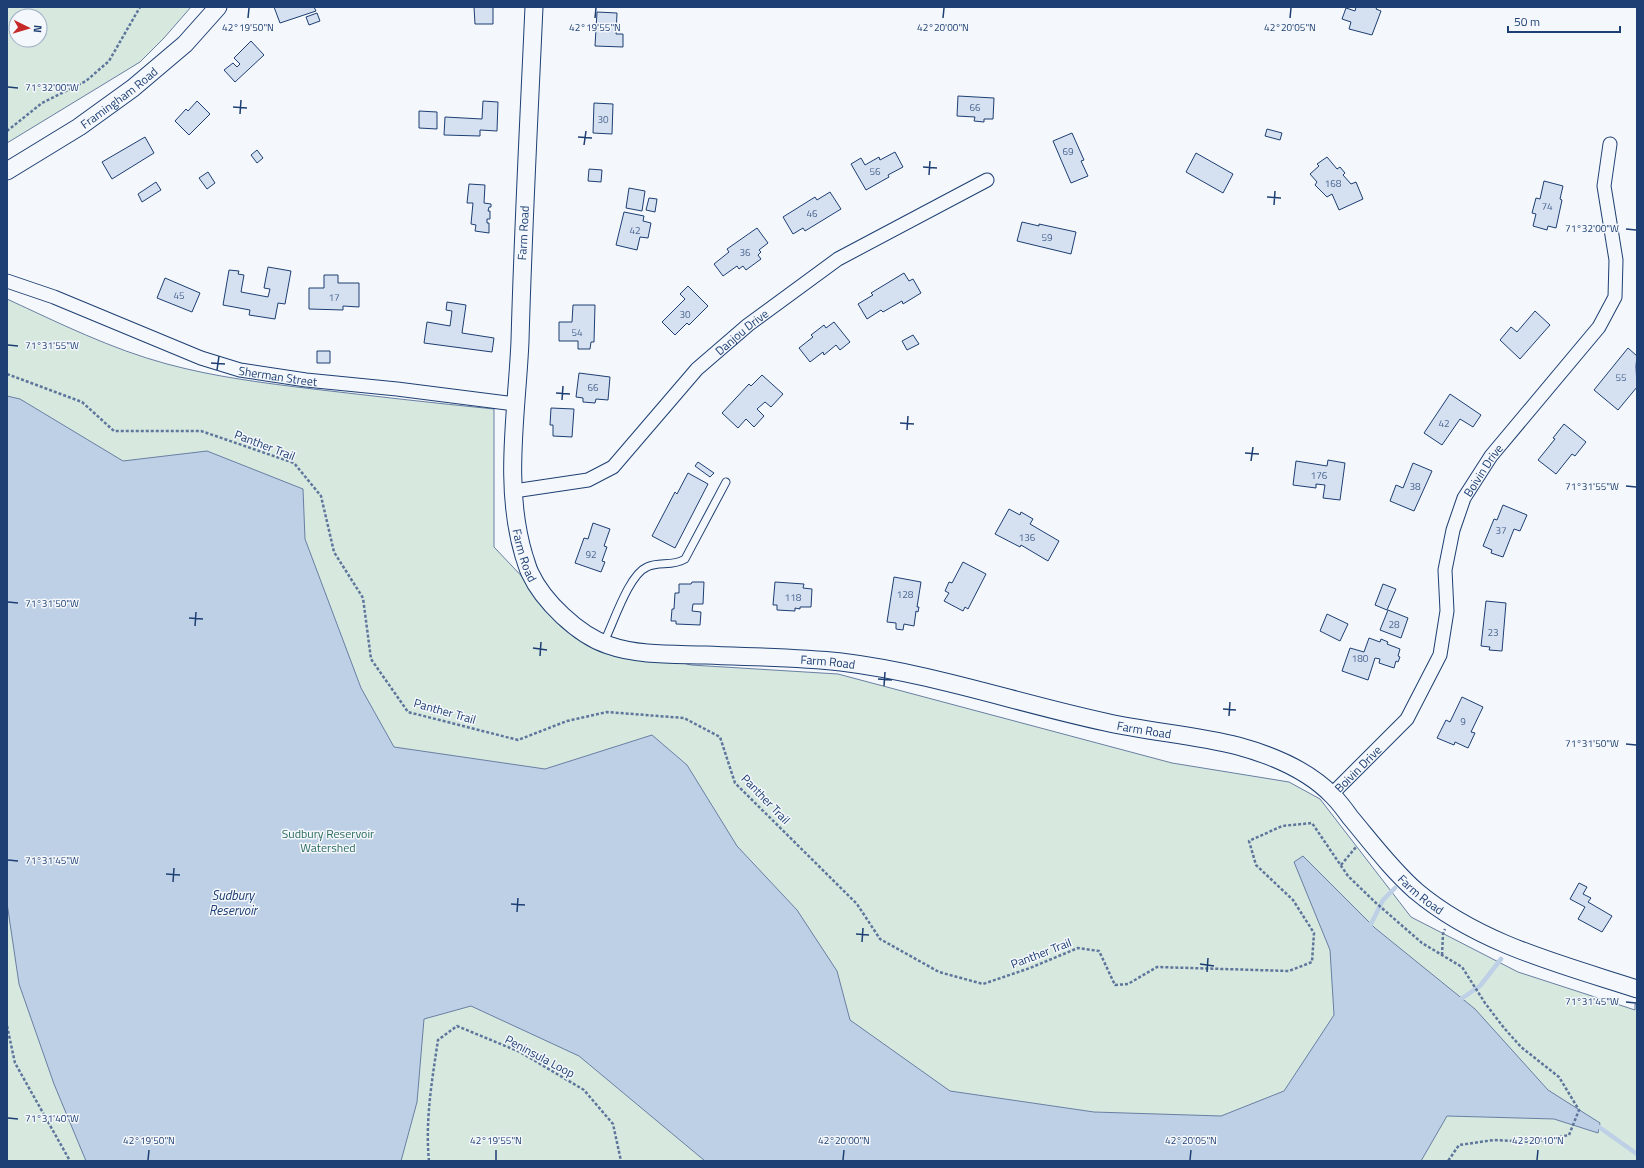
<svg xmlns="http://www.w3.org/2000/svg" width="1644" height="1168" viewBox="0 0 1644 1168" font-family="'Titillium Web',sans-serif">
  <rect width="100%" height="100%" fill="#f4f7fb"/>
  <path fill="#d7e8df" stroke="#687fa3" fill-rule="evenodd" d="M7 7H191L164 38 140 62 7 143ZM16 16H40V40H16Z
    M7 299C59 323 111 349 167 364 215 377 264 383 313 389 373 396 433 403 494 409V547L581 639 691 665 838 674 1172 763 1289 782 1320 799 1411 917 1518 972 1635 1010V1004L1637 1005V1161H7Z"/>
  <path fill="#bed0e5" stroke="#687fa3" d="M7 396 20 399 123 461 207 451 303 489 305 539 361 688 394 747 545 769 652 735 687 765 737 846 797 910 837 971 850 1020 950 1091 1094 1112 1221 1116 1284 1091 1334 1015 1330 950 1294 862 1303 856 1375 928 1475 1009 1548 1090 1600 1123 1598 1133 1554 1119 1447 1116 1421 1161H705L579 1056 471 1006 424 1019 417 1102 401 1161H86L54 1084 19 984 7 903Z"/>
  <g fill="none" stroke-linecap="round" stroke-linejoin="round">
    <path stroke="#bed0e5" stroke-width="4.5" d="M1369 928 1383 900 1395 888
      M1458 1001 1480 986 1501 959
      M1599 1127 1637 1154"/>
  </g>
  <path fill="#d5e0f0" stroke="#1d3f73" d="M274 7H314L316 11 280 23Z
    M474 7H493V24H475Z
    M1356 7H1377L1376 9 1381 11 1372 35 1349 29 1351 22 1342 19 1346 8 1355 11Z
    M597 12 617 13 616 34H623V47L595 46Z
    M317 13 320 21 309 25 306 17Z
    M251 41 264 55 235 82 224 70 233 63 237 67 240 64 234 58Z
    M958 96 994 98 993 119H984V122L974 121 975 117 957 116Z
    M197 101 210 114 189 135 175 121 186 109 188 111Z
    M483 101 498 102 497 131 480 130V136L444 135 445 117 482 119Z
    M594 103 613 104 612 134 593 133Z
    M419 111 437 112V129L419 128Z
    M1267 129 1282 133 1280 140 1265 136Z
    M1072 133 1084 160 1081 161 1088 176 1071 183 1053 141Z
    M145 137 154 153 112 179 102 162Z
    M257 150 263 158 257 163 251 155Z
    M895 152 903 167 888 175 889 177 866 190 851 164 861 158 865 165 879 157 880 160Z
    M1196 153 1233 174 1223 193 1186 172Z
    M1327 157 1337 169 1340 167 1345 173 1343 175 1351 184 1356 182 1363 199 1339 210 1332 194 1327 197 1315 185 1317 182 1310 174 1319 166 1317 164Z
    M589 169 602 170 601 182 588 181Z
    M208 172 215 183 207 189 199 178Z
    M1544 181 1563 186 1560 199 1562 200 1556 228 1548 226 1547 230 1533 226 1536 214 1532 213 1536 198 1540 199Z
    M156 182 161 190 142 202 138 194Z
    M469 184 485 185 484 203 491 204V207H489L488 211H490V219H487V223H489V233L475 231 476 225 471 224 473 203H467Z
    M629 188 645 191 642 211 626 208Z
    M830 192 841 209 805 231 803 228 793 234 783 217 815 197 817 200Z
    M649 198 657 199 655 212 646 210Z
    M624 212 644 216 643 221 651 223 648 238 640 237 637 250 616 245Z
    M1022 222 1039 226V224L1076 232 1071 254 1017 241Z
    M757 228 768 243 759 250 761 252 758 255 761 259 746 270 743 266 739 269 737 266 723 276 714 264 729 252 727 249Z
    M268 267 291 271 285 304 278 303 275 319 249 315 250 310 223 305 229 270 239 271 238 274 244 275 241 292 268 297 270 289 264 288Z
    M904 273 909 281 913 279 921 293 903 304 902 301 883 312 881 310 867 319 858 304 873 295 871 293Z
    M324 275H338V283H359V307L343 306V310L309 309V288H324Z
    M165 278 200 293 192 312 157 298Z
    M688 286 708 306 689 325 687 323 675 335 662 322 685 299 680 294Z
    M447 302 466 305 462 333 494 338 492 352 424 343 427 322 450 326 452 311 446 310Z
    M573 305H595L594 342H591L590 349H578V341H559V322H572Z
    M1535 311 1550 325 1520 359 1500 340 1511 327 1517 332Z
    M834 322 850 342 840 350 836 345 824 355 823 352 810 362 799 348 813 337 811 335 824 325 826 328Z
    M913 335 919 344 907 350 902 341Z
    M1628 348 1637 356 1636 366 1637 387 1618 410 1594 390Z
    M317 351H330V363H317Z
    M579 373 610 377 608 400 596 399 595 403 583 402V398L576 397Z
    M762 375 783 394 771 407 765 402 757 409 764 416 754 427 746 419 738 428 722 413 749 384 751 386Z
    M1450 394 1481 415 1473 427 1460 419 1442 445 1424 433Z
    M551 408 574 409 572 437 553 436V425H550Z
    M1564 424 1586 442 1575 456 1572 454 1556 474 1538 460 1555 439 1553 438Z
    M1328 460 1345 463 1340 500 1323 498 1325 485 1316 484V488L1293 485 1296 461 1327 466Z
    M698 462 714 473 710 477 695 466Z
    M1413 463 1432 471 1414 511 1390 501 1396 485 1403 488Z
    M688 473 708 484 675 548 652 536 675 492 677 494Z
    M1503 505 1527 515 1520 531 1514 529 1503 557 1491 553 1492 550 1483 546 1494 519 1497 520Z
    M1009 509 1020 515 1021 512 1033 519 1030 524 1059 541 1048 561 1021 545 1020 547 995 534Z
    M593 523 610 529 604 546 607 547 602 561 605 562 601 572 575 563 584 538 588 539Z
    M963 562 986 574 968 609 965 607 963 611 944 601 949 593 945 591 949 582 952 583Z
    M894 577 921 582 917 607H919L918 612 916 611 914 626 904 624 903 630 896 629V623L887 622Z
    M692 582H704L703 604H693L692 611 701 612 700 625 676 624V621H671L672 609H674L675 593H679V584H691Z
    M775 582 804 584 803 588 812 589 811 607H800V609L795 608V611L777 610V605H773Z
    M1383 584 1396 589 1387 610 1375 605Z
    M1486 601 1506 603 1502 651 1489 650 1490 647 1481 646Z
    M1388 610 1408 618 1401 638 1380 630Z
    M1327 614 1348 624 1340 641 1320 631Z
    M1369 638 1380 642 1381 639 1388 642 1387 644 1400 649 1398 656 1400 657 1398 662 1396 661 1394 668 1379 663 1380 659 1375 658 1368 680 1342 671 1350 648 1364 652Z
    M1462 697 1483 707 1471 732 1475 733 1468 748 1455 742 1454 745 1437 738 1446 720 1450 722Z
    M1579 883 1587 887 1583 894 1591 898 1588 902 1612 916 1602 932 1578 919 1585 907 1570 899Z"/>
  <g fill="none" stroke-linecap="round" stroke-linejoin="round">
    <defs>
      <path id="service" d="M603 644C613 625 628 575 647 567 659 561 672 567 685 559L726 482"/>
      <g id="minor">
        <path id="s1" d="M7 281 54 297 201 358 240 370 306 380 397 389 515 404"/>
        <path id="s2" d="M514 491 588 480 613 467 697 369 748 325 838 259 987 180"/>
        <path id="s3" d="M1332 794 1407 719 1440 655 1447 611 1445 570 1453 530 1464 498 1491 456 1599 327 1615 297 1616 260 1604 186 1610 144"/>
      </g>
      <g id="tertiary">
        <path id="s4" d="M534 7C529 118 523 229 520 341 517 412 503 486 524 556 526 561 527 567 530 573 543 601 578 635 608 645 639 656 674 654 706 655 751 657 796 657 841 662 931 673 1017 703 1105 722 1149 732 1195 735 1238 746 1271 755 1309 771 1333 796 1339 802 1345 810 1350 817 1371 842 1391 869 1416 891 1479 944 1560 964 1637 989"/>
        <path id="s5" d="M7 171 79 127 133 88 185 44 218 7"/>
      </g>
    </defs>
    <use href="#service" stroke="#1d3f73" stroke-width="9"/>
    <use href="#minor" stroke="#1d3f73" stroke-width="15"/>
    <use href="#tertiary" stroke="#1d3f73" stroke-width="19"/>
    <path stroke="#5e769c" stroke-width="2.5" stroke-dasharray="3 2" stroke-linecap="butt" d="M7 131 42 103 86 81 109 61 140 7
      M7 374 82 402 114 431H201L294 463 321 496 334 552 363 598 371 659 408 712 518 740 567 721 607 712 684 718 720 737 735 783 857 904 880 939 939 972 983 984 1030 968 1078 948 1099 951 1115 985 1128 984 1157 967 1289 971 1312 962 1314 933 1293 900 1256 865 1249 841 1282 826 1312 823 1348 876 1376 903 1422 943 1462 967 1485 1003 1504 1028 1521 1047 1559 1077 1579 1110 1569 1135 1534 1142 1494 1140 1459 1145 1448 1161
      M1341 865 1356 847
      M1442 955 1443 934 1445 929
      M7 1026 15 1063 70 1161
      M429 1161C425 1121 432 1080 438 1040L457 1026 520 1052 584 1090 613 1124 621 1161"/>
    <use href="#service" stroke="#f4f7fb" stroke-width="7"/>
    <use href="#minor" stroke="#f4f7fb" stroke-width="13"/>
    <use href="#tertiary" stroke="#f4f7fb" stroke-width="17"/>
  </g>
  <path fill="none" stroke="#1d3f73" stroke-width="1.5" d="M248 18 249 8M595 18 596 8M943 18 944 8M1290 18 1291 8M8 87 18 88M233 107 247 108M240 114 241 100M578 137 592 138M584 145 586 131M923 167 937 168M929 175 930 161M1267 197 1281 198M1274 205 1275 191M1626 229 1636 230M8 345 18 346M211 363 225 364M217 370 219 356M556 393 570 394M562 400 563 386M900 423 914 424M907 430 908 416M1245 453 1259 454M1251 461 1253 447M1626 486 1636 487M8 602 18 603M189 618 203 619M195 626 196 612M533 648 547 650M540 656 541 642M878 679 892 680M884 686 885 672M1223 709 1236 710M1229 716 1230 702M1626 744 1636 745M8 860 18 861M166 874 180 875M173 882 174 868M511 904 525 905M517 912 518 898M856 934 869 935M862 942 863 928M1200 964 1214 966M1207 972 1208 958M1626 1002 1636 1003M8 1118 18 1119M148 1160 149 1150M496 1160V1150M843 1160 844 1150M1190 1160 1191 1150M1537 1160 1538 1150"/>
  <g text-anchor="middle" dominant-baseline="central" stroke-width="3" stroke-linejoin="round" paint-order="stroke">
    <g font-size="10" fill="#4b6792">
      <text x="975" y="107">66</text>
      <text x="603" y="119">30</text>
      <text x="1068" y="151">69</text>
      <text x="875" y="171">56</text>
      <text x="1333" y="183">168</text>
      <text x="1547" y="206">74</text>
      <text x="812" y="213">46</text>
      <text x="635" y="230">42</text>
      <text x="1047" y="237">59</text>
      <text x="745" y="252">36</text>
      <text x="179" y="295">45</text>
      <text x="334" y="297">17</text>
      <text x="685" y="314">30</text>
      <text x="577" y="332">54</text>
      <text x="1621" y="377">55</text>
      <text x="593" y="387">66</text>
      <text x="1444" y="423">42</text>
      <text x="1319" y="475">176</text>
      <text x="1415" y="486">38</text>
      <text x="1501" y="530">37</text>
      <text x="1027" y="537">136</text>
      <text x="591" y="554">92</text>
      <text x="905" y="594">128</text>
      <text x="793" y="597">118</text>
      <text x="1394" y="624">28</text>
      <text x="1493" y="632">23</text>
      <text x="1360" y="658">180</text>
      <text x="1463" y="721">9</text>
    </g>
    <g font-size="12" fill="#1d3f73" stroke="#f4f7fb">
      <text stroke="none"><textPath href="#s5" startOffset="134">Framingham Road</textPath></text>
      <text transform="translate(523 233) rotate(-87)">Farm Road</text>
      <text stroke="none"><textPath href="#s2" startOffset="290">Danjou Drive</textPath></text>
      <text stroke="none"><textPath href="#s1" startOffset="288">Sherman Street</textPath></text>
      <text transform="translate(265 445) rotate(21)">Panther Trail</text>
      <text stroke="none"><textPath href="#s3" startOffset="372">Boivin Drive</textPath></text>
      <text stroke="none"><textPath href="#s4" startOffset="550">Farm Road</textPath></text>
      <text stroke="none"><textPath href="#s4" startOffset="898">Farm Road</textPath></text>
      <text transform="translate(445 711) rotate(16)">Panther Trail</text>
      <text stroke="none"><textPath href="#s4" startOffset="1222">Farm Road</textPath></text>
      <text stroke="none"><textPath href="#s3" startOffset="36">Boivin Drive</textPath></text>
      <text transform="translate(766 799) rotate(46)">Panther Trail</text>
      <text stroke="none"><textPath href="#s4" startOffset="1558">Farm Road</textPath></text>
      <text transform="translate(1041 953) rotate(-21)">Panther Trail</text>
      <text transform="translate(540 1056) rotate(28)">Peninsula Loop</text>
    </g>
    <g font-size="12" fill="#2c6c60" stroke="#f4f7fb">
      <text x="328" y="833">Sudbury Reservoir<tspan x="328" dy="14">Watershed</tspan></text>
    </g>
    <g font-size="13" font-style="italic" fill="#1d3f73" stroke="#f4f7fb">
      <text x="233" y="895">Sudbury<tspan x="233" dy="15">Reservoir</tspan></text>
    </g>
  </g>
  <g font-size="10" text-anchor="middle" fill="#1d3f73" stroke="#f4f7fb" stroke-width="3" stroke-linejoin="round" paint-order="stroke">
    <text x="248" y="31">42°19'50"N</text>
    <text x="595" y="31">42°19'55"N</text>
    <text x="943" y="31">42°20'00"N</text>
    <text x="1290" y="31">42°20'05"N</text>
    <text x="52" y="91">71°32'00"W</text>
    <text x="1592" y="232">71°32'00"W</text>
    <text x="52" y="349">71°31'55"W</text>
    <text x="1592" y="490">71°31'55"W</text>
    <text x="52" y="607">71°31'50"W</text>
    <text x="1592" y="747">71°31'50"W</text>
    <text x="52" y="864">71°31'45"W</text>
    <text x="1592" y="1005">71°31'45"W</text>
    <text x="52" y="1122">71°31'40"W</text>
    <text x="149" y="1144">42°19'50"N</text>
    <text x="496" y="1144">42°19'55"N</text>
    <text x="844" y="1144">42°20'00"N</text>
    <text x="1191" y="1144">42°20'05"N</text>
    <text x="1538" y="1144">42°20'10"N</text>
  </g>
  <rect width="1644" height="1168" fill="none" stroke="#1d3f73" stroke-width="16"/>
  <g transform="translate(28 28) rotate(95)"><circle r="19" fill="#f4f7fb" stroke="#9eadc5"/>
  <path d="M0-3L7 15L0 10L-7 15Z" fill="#c62828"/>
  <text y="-6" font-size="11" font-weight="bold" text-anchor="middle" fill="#1d3f73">N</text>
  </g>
  <path d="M1508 26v6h112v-6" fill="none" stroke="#1d3f73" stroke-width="2"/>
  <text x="1514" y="26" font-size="12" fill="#1d3f73" stroke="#f4f7fb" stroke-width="3" paint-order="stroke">50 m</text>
</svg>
